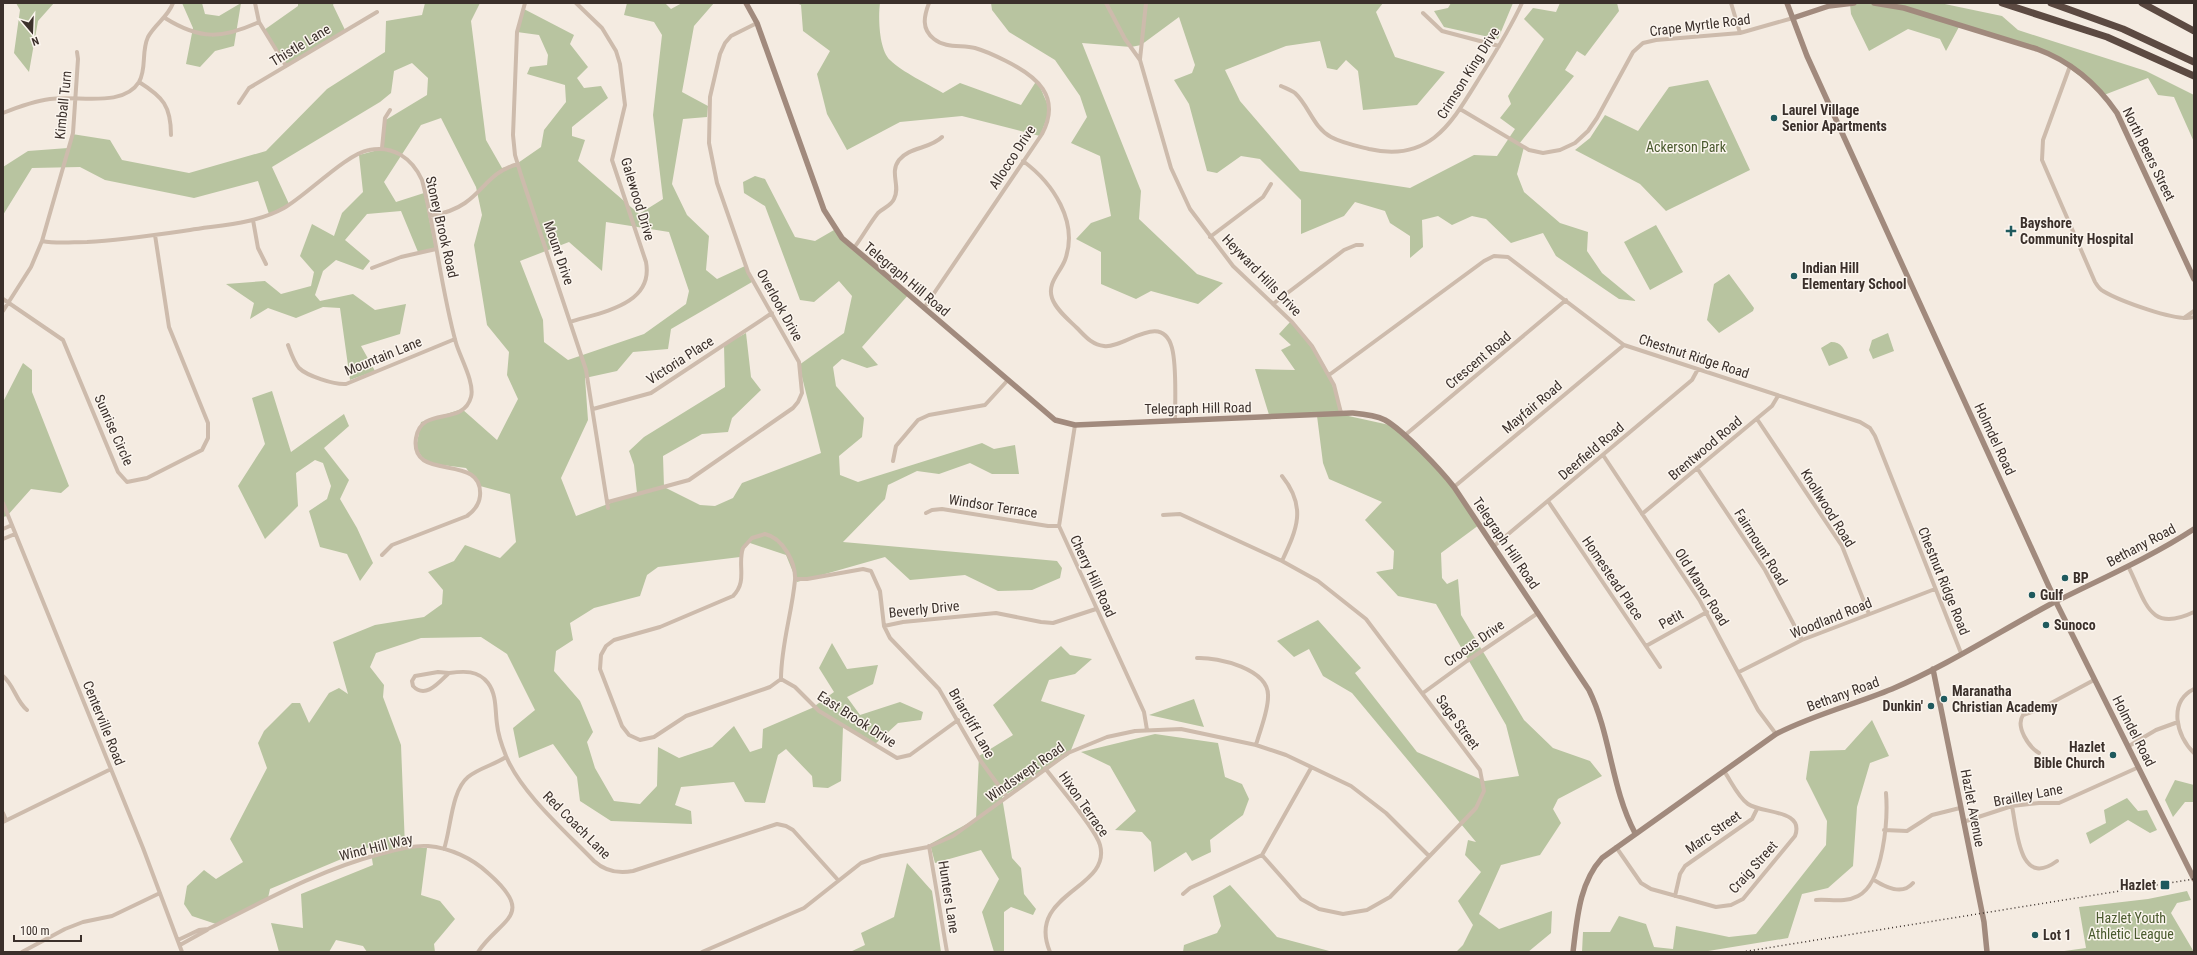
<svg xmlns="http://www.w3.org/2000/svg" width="2197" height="955" viewBox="0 0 2197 955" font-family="'Roboto Condensed',sans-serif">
  <rect width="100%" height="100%" fill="#f4ebe1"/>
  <path fill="#b8c4a0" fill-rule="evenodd" d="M16 3H54L38 21 29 72 14 53 20 10Z
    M182 3H202L205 14 219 16 241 3 234 46 215 51 200 67 186 64 193 28Z
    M298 3H334L333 5 345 30 286 67 264 30 298 6Z
    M425 3H480L471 21 486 140 502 168 515 165 541 147 544 130 566 102 565 85 527 74 530 67 547 65 548 55 539 35 517 32 522 8 574 35 570 44 588 67 577 78 584 88 601 86 608 98 572 127V136L585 140 578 161 639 214 663 199 653 115 662 35 654 22 624 15 627 3H665L671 9 682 3H714L694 26 682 92 708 106 707 117 683 119 672 184 687 215 709 236 706 270 717 279 745 266 752 282 671 329 668 349 633 352 617 371 585 378 588 420 561 478 576 516 637 493 634 465 629 451 644 437 725 387 724 345 746 333 751 377 761 390 732 418 728 432 702 434 663 456 664 487 700 505 715 506 733 498 742 483 821 453 799 365 844 333 852 296 839 281 814 302 800 300 765 206 744 193 743 182 755 176 765 179 795 237 815 241 834 230 910 293 862 347 878 365 867 368 842 359 833 367 836 386 864 418 862 437 839 456 840 475 858 482 982 443 994 449 1015 445 1019 474H992L970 463 939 474 917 471 888 485 885 499 843 542 1057 561 1062 568 1060 578 1032 590 998 591 965 575 910 580 885 557 797 582 786 555 747 542 740 557 658 567 647 575 640 596 594 608 570 623 573 640 556 651 554 671 580 701 593 732 587 742 595 768 614 801 640 804 657 786 658 747 679 758 712 747 734 726 750 752 762 748 763 729 812 708 834 692 819 668 832 643 847 669 878 665 873 684 847 697 860 715 900 702 923 712 921 720 898 723 874 745 843 727 841 781 828 788 813 787 812 776 786 749 778 755 765 803 745 802 734 782 681 787 675 805 691 811 692 824 611 821 580 801 577 777 553 744 519 758 513 728 535 710 507 654 481 637 421 638 376 653 370 667 384 685 383 697 401 745 405 847 427 848 421 895 440 901 455 919 434 944 435 952H367L363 946 336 940 329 952H279L271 923 303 928 301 894 373 865 370 847 270 889 268 898 216 924 192 916 184 904 187 886 204 870 216 879 243 862 230 839 267 768 258 743 264 731 292 703H300L309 723 329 693 339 688 348 694 333 642 375 625 424 617 442 604 443 590 428 572 454 561 465 545 500 558 516 542 510 494 480 486 466 468 426 463 416 448 421 422 462 409 497 440 518 399 507 375 509 352 487 325 474 245 482 215 476 187 441 118 421 125 384 182 396 202 424 193 435 248 418 252 401 211 367 214 345 240 370 261 363 270 336 260 323 271 315 295 320 301 353 294 375 310 406 304 400 334 361 346 375 371 350 380 340 308 323 307 296 318 268 308 250 319 254 303 226 284 265 281 281 294 311 286 314 272 300 256 312 224 334 236 342 213 363 192 359 155 382 149 384 121 427 95 428 78 412 63 394 71 391 93 380 102 272 167 289 204 269 214 258 181 194 198 105 180 80 167 32 168 3 215V167L28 151 68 148 72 134 110 140 122 160 189 173 266 151 327 89 385 52 386 21 422 15ZM606 222 669 232 689 291 686 304 644 334 568 360 544 342 543 320 520 261 569 242 602 271Z
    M796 3H880C878 17 879 50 890 60 902 72 928 84 943 93L960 83 1021 105 1037 80 1050 110 1040 136 962 116 900 122 847 150 827 114 817 74 830 51 803 31 801 5Z
    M991 3H1383L1376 12 1395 57 1445 72 1417 105 1363 110 1358 71 1346 60 1337 70 1327 68 1320 41 1286 46 1225 70 1240 101 1300 171 1410 188 1474 155 1497 156 1515 129 1500 118 1511 104 1508 96 1544 39 1524 19 1533 8 1556 12 1560 3H1617L1619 11 1585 56 1577 51 1565 70 1574 76 1519 144 1524 147 1517 174 1524 192 1560 223 1588 232 1587 251 1602 273 1636 301 1619 299 1556 256 1543 233 1511 243 1486 219 1472 216 1452 225 1438 216 1422 220 1423 247 1410 258V236L1390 223 1385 211 1355 202 1344 216 1301 234V200L1260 159 1241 156 1217 173 1207 171 1189 104 1174 80 1192 73 1195 65 1179 17 1141 45 1131 47 1082 43 1141 191 1139 219 1197 274 1223 283 1198 304 1151 291 1136 299 1101 284V252L1076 239 1091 223 1111 216 1100 156 1071 143 1087 117 1080 96 1055 60 1009 32 992 10Z
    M1451 3H1513L1498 39 1444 27 1434 11 1448 8Z
    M1865 3H1940L2002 16 2018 30 2146 71 2194 95V142L2174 97 2158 95 2148 78 2104 95 2051 54 1960 25 1946 51 1940 39 1908 29 1869 51 1851 14 1850 4Z
    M1708 80 1750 170 1666 211 1640 184 1575 150 1590 138 1605 115 1638 131 1669 87Z
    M1656 225 1683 272 1650 290 1624 242Z
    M1729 274 1754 308 1753 311 1719 333 1707 320 1714 284Z
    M1291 321 1324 364 1344 415 1394 426 1449 481 1479 525 1441 553 1442 578 1447 584 1458 579 1461 615 1524 720 1553 748 1590 761 1602 776 1558 799 1553 809 1561 823 1540 855 1501 865 1479 914 1499 929 1552 911 1551 933 1528 952H1456L1463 945 1473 925 1458 901 1481 872 1465 855 1468 840 1476 842 1352 693 1323 676 1309 649 1294 657 1277 641 1318 620 1361 668 1355 673 1417 752 1485 781 1519 776 1506 725 1436 604 1398 596 1376 572 1393 569 1394 551 1365 520 1382 502 1329 479 1323 463 1317 416 1270 418 1255 369 1295 370 1281 350 1291 345 1279 334Z
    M1888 333 1894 351 1873 359 1869 350 1872 340Z
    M1831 342C1842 342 1844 349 1848 358L1829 366 1821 348Z
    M23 363 32 370V392L69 486 61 493 31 489 7 516 3 517V402Z
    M272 391 291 452 344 414 349 426 324 448 349 480 340 499 357 528 373 563 360 581 347 554 320 547 309 511 327 499 331 486 323 463 315 460 296 473 298 506 265 539 238 486 265 444 252 398Z
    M1061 646 1070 655 1092 659 1075 674 1049 680 1041 701 1085 715 1069 755 1002 797 1012 858 1021 868 1024 894 1036 909 1033 915 1011 907 1004 912V952H994L982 912 999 879 981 850 935 863 930 844 976 819 979 756 1013 735 993 705Z
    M1194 699 1204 727 1149 715Z
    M1872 720 1889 756 1870 763 1857 807 1853 866 1828 888 1802 894 1788 938 1702 952H1582L1583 932H1610L1619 916 1646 924 1654 947 1673 949 1676 926 1729 937 1756 934 1826 845 1827 821 1806 779 1810 751 1845 750Z
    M1155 734 1218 743 1225 777 1242 784 1249 799 1243 815 1210 840 1211 852 1192 861 1186 852 1154 872 1151 842 1142 832 1115 830 1136 811 1110 766 1081 752Z
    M2175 780 2194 785V802H2185L2173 817 2165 800Z
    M2127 798 2138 811 2147 810 2157 830 2150 833 2128 820 2090 844 2086 833 2106 823 2104 810Z
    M907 863 932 891 941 952H850L865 945 861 933 894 917Z
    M1230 885 1277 937 1333 952H1183L1184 945 1217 933 1221 926 1213 896Z
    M2187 891 2191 900 2177 903 2171 913 2194 952H2057L2086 948 2079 907 2148 899Z"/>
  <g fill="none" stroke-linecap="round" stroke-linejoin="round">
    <path stroke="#cdbbac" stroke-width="4" d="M255 3 259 22 286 66
      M525 3 517 32 513 135 515 155 521 175 586 370 608 508
      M1106 3 1125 39 1140 60 1171 168 1190 209 1233 266 1292 322 1312 346 1334 385 1341 413
      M1731 3 1740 33
      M1423 13 1442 31 1499 46
      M165 18C200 40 222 39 259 22
      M1140 59 1146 3
      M2070 66 2043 140 2042 160 2095 282C2097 285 2099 289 2103 291 2118 300 2178 323 2194 317
      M139 82C163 97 171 106 171 135
      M1281 86C1285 88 1291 90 1295 93 1309 106 1313 127 1331 137 1342 143 1357 146 1369 149 1431 163 1452 122 1480 77 1495 53 1510 29 1522 3
      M239 103 249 88 377 12
      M1460 109 1529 150 1543 153 1560 150 1575 143 1588 131 1597 118 1633 52 1643 43 1656 40 1740 33 1793 18
      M3 113C18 107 34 101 50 99 78 95 123 108 139 82 147 68 141 52 148 37 155 24 168 17 173 3
      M382 148 385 118 390 110
      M1023 161C1053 183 1079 222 1065 260 1060 273 1047 283 1052 298 1056 310 1069 320 1077 328 1085 336 1092 345 1104 346 1124 349 1162 310 1172 348 1177 367 1175 400 1175 421
      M430 216C442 214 455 210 465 203 487 187 490 172 518 164
      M253 220 258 248 266 264
      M1210 237 1263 197 1271 184
      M42 241C57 244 72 242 87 242 122 240 155 235 190 230 221 225 255 224 284 208 307 195 346 154 369 150 393 145 412 158 422 180 436 233 441 289 456 343 460 357 475 383 471 397 463 427 421 405 416 438 409 484 484 451 480 496 479 505 474 511 467 516L392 545 382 555
      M853 249C862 238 869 224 878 213 883 208 891 206 894 199 901 186 889 173 899 160 909 147 930 149 942 137
      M372 268 401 257 436 249
      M3 299 63 340 118 472 127 482 147 478 202 450 208 438V423L169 327 155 235
      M1273 304 1344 250 1356 245H1362
      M924 308 1042 134C1062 96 1036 76 1006 61 996 56 986 51 975 48 961 45 945 48 934 39 921 29 924 16 929 3
      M3 311 31 267 42 241 73 133 78 59 77 52
      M2184 318 2194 311
      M570 322C601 312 654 305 646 262L612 160 625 105 620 64 616 51 602 28 576 3
      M288 345C291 353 294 362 299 368 307 376 335 385 346 384L455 339
      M1329 375 1484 261 1494 256 1508 257 1624 345 1860 422 1870 428 1875 436 1961 653
      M593 409 651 393 772 313
      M1757 419 1842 546 1869 614
      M1075 425 1059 526 1144 712 1147 730
      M1404 436 1566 300
      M1603 455 1700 601 1758 710 1776 734
      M893 461 896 446 918 420 929 415 985 405 1007 381
      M1697 468 1765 570 1802 640
      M1454 487 1624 345
      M1548 501 1660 667
      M608 502 689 480 793 408 798 402 802 393 799 362 748 272 717 183 709 143 710 97 720 54 725 43 731 36 757 23
      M3 503 143 848 182 952
      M926 513 932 510 942 509 1048 526H1059
      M1642 514 1772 406 1778 396
      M1163 515 1180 514 1282 561 1318 581 1366 619 1480 770 1484 791 1476 808 1390 897 1367 910 1343 914 1319 909 1301 899 1262 855
      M3 529 12 525
      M765 534C783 538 796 563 795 580 792 613 781 645 781 679L770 687 686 716 654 737 640 740 629 735 622 726 600 669 601 655 606 646 614 640 660 627 733 596C748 581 737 565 743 548L752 538Z
      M3 539 15 534
      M1494 546 1692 380 1698 369
      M1282 561C1297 529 1307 507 1282 476
      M2128 566C2146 601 2148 634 2194 612
      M795 579H807L863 569 871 571 880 591 884 626 890 638 939 689 980 760 1007 797
      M884 626 903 622 996 613 1041 622 1053 623 1096 609
      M1646 646 1707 612
      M1197 658C1218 657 1270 669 1268 697 1268 712 1260 730 1256 745
      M438 672 449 673C440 681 426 700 413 686L412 681 415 676Z
      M1739 672 1802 640 1935 589
      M449 673C464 671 478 670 488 683 497 695 495 711 497 724 498 735 502 746 506 756 521 793 566 832 594 861 605 871 618 874 633 871L777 824 786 826 793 830 838 880
      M3 676C14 685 16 701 27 710
      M781 679 795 687 819 711 897 758 910 755 958 720
      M2194 689C2168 702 2176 736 2194 753
      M1423 693 1467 661 1538 613
      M2129 746 2156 730 2178 722
      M2039 753C2029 747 2015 727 2023 715L2040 709 2094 680
      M1045 768C1057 784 1096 829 1100 845 1112 889 1025 893 1050 952
      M2012 806C2017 830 2019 889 2057 861
      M3 813 6 820
      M3 822 111 769
      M1963 822 2012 806 2039 803H2059L2139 767
      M1884 830 1907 831 1932 815 1960 808
      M929 846 947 952
      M1616 847 1641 883 1651 889 1716 907 1731 905 1743 899 1795 836C1805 809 1762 814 1748 804 1738 797 1731 781 1724 771
      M444 849C451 829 451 791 468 777 479 768 494 765 506 757
      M1874 880C1885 887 1902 896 1913 883
      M1183 894 1190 888 1262 855 1311 768
      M1675 896 1680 874 1685 866 1752 819 1757 809
      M1816 900C1830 899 1845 903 1858 896 1884 883 1888 818 1886 793
      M178 940 199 930 208 929C264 901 319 870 380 854 396 850 412 845 428 846 450 848 472 858 488 873 537 916 501 918 478 952
      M180 945 207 930
      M22 952 65 929 83 922 112 916 160 893
      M702 952 804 908 861 863 881 856 928 847 953 836 1068 753 1107 737 1135 731 1181 729 1256 745 1286 755 1351 786 1386 813 1429 856"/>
    <path stroke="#a18a7d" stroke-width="5.5" d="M746 3 757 23 824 210 842 238 880 270 1055 420 1075 425 1352 413C1363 414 1375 415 1385 420 1404 431 1440 469 1454 487L1589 690C1611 735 1611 788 1635 833
      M1787 3 1807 56 2056 602 2194 879
      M1874 3 1904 8 2037 49C2070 61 2097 84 2117 113L2194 279
      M1793 18 1829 6 1854 3
      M1933 669 1984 922 1987 952
      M1573 952C1577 920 1579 883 1602 858L1776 734C1813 715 1853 705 1892 689 1946 666 1997 633 2049 605 2098 580 2148 559 2194 529"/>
    <path stroke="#5c4a42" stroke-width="7" d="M2002 3 2107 37 2194 76
      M2051 3 2123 29 2194 62
      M2142 3 2194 31"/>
    <path stroke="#3b302b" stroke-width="1.5" stroke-dasharray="1 3" stroke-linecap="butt" d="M1742 952 2194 879"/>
  </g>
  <g fill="#1f5a5e" stroke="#fbf5ee" stroke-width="1.5">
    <circle cx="1774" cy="118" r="4"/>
    <path d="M2009 225h4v4h4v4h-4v4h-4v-4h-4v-4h4z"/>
    <circle cx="1794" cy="276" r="4"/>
    <circle cx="2065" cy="578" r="4"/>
    <circle cx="2032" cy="595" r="4"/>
    <circle cx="2046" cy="625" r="4"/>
    <circle cx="1944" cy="699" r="4"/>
    <circle cx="1931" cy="706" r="4"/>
    <circle cx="2113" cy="755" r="4"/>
    <rect x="2160" y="880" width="10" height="10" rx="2"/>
    <circle cx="2035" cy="935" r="4"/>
  </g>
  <g text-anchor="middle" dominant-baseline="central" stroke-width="3" stroke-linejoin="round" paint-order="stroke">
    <g font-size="14" fill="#3b302b" stroke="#fbf5ee">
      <text transform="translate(1700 25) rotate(-7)">Crape Myrtle Road</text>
      <text transform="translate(300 45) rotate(-31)">Thistle Lane</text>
      <text transform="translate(1468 73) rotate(-58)">Crimson King Drive</text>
      <text transform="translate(63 105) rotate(-84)">Kimball Turn</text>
      <text transform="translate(2149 154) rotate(64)">North Beers Street</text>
      <text transform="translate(1012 157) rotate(-57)">Allocco Drive</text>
      <text transform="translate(638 199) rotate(73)">Galewood Drive</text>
      <text transform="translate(442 227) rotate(77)">Stoney Brook Road</text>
      <text transform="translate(559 253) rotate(71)">Mount Drive</text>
      <text transform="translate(1262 275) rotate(46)">Heyward Hills Drive</text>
      <text transform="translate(907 279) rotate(40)">Telegraph Hill Road</text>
      <text transform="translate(780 305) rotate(61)">Overlook Drive</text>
      <text transform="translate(383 356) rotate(-22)">Mountain Lane</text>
      <text transform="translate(1694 356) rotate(18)">Chestnut Ridge Road</text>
      <text transform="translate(680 360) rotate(-33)">Victoria Place</text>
      <text transform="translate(1478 360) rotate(-40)">Crescent Road</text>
      <text transform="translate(1532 407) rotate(-40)">Mayfair Road</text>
      <text transform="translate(1198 408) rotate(-1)">Telegraph Hill Road</text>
      <text transform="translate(114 430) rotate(66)">Sunrise Circle</text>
      <text transform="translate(1995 439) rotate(65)">Holmdel Road</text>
      <text transform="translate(1705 448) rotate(-40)">Brentwood Road</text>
      <text transform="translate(1591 451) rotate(-40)">Deerfield Road</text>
      <text transform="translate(993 506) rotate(9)">Windsor Terrace</text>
      <text transform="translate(1828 508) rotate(58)">Knollwood Road</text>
      <text transform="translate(1506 543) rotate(56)">Telegraph Hill Road</text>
      <text transform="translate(2141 545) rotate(-28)">Bethany Road</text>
      <text transform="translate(1761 547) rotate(58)">Fairmount Road</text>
      <text transform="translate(1093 576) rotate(65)">Cherry Hill Road</text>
      <text transform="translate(1613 578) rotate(56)">Homestead Place</text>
      <text transform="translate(1944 581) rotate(68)">Chestnut Ridge Road</text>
      <text transform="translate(1702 587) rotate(58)">Old Manor Road</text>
      <text transform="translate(924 609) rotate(-6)">Beverly Drive</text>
      <text transform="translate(1831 618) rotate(-22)">Woodland Road</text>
      <text transform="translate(1671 619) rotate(-29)">Petit</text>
      <text transform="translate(1474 643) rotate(-35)">Crocus Drive</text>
      <text transform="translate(1843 694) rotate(-20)">Bethany Road</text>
      <text transform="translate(857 719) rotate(33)">East Brook Drive</text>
      <text transform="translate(1458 722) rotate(54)">Sage Street</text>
      <text transform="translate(104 723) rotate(68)">Centerville Road</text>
      <text transform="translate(972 723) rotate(60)">Briarcliff Lane</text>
      <text transform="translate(2134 731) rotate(63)">Holmdel Road</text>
      <text transform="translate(1025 772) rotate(-35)">Windswept Road</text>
      <text transform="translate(2028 795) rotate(-11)">Brailley Lane</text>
      <text transform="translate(1084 804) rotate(55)">Hixon Terrace</text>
      <text transform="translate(1973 808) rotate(79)">Hazlet Avenue</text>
      <text transform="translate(577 825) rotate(45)">Red Coach Lane</text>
      <text transform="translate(1713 832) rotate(-35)">Marc Street</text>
      <text transform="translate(376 847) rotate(-14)">Wind Hill Way</text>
      <text transform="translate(1753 867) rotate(-48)">Craig Street</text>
      <text transform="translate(949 897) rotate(81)">Hunters Lane</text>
    </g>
    <g font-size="14" font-weight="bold" fill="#3b302b" stroke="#fbf5ee" text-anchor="start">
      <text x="1782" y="110">Laurel Village<tspan x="1782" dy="16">Senior Apartments</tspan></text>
      <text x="2020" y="223">Bayshore<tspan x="2020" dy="16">Community Hospital</tspan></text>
      <text x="1802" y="268">Indian Hill<tspan x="1802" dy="16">Elementary School</tspan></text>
      <text x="2073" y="578">BP</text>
      <text x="2040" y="595">Gulf</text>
      <text x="2054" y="625">Sunoco</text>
      <text x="1952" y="691">Maranatha<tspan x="1952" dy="16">Christian Academy</tspan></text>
      <text x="1923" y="706" text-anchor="end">Dunkin'</text>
      <text x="2105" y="747" text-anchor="end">Hazlet<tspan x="2105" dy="16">Bible Church</tspan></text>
      <text x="2156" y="885" text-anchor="end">Hazlet</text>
      <text x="2043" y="935">Lot 1</text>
    </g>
    <g font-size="14" fill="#4a5a2e" stroke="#fbf5ee">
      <text x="1686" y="147">Ackerson Park</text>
      <text x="2131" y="918">Hazlet Youth<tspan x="2131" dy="16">Athletic League</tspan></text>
    </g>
  </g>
  <rect width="2197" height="955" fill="none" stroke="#3b302b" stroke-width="8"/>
  <g transform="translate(32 32) rotate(161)" stroke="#fbf5ee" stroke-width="3" paint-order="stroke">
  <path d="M0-3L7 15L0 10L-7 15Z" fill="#3b302b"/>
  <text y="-6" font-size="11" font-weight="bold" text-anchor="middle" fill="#3b302b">N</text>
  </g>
  <path d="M14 935v6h67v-6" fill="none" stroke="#3b302b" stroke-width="2"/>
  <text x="20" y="935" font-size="12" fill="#3b302b" stroke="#fbf5ee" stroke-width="3" paint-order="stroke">100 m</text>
</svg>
